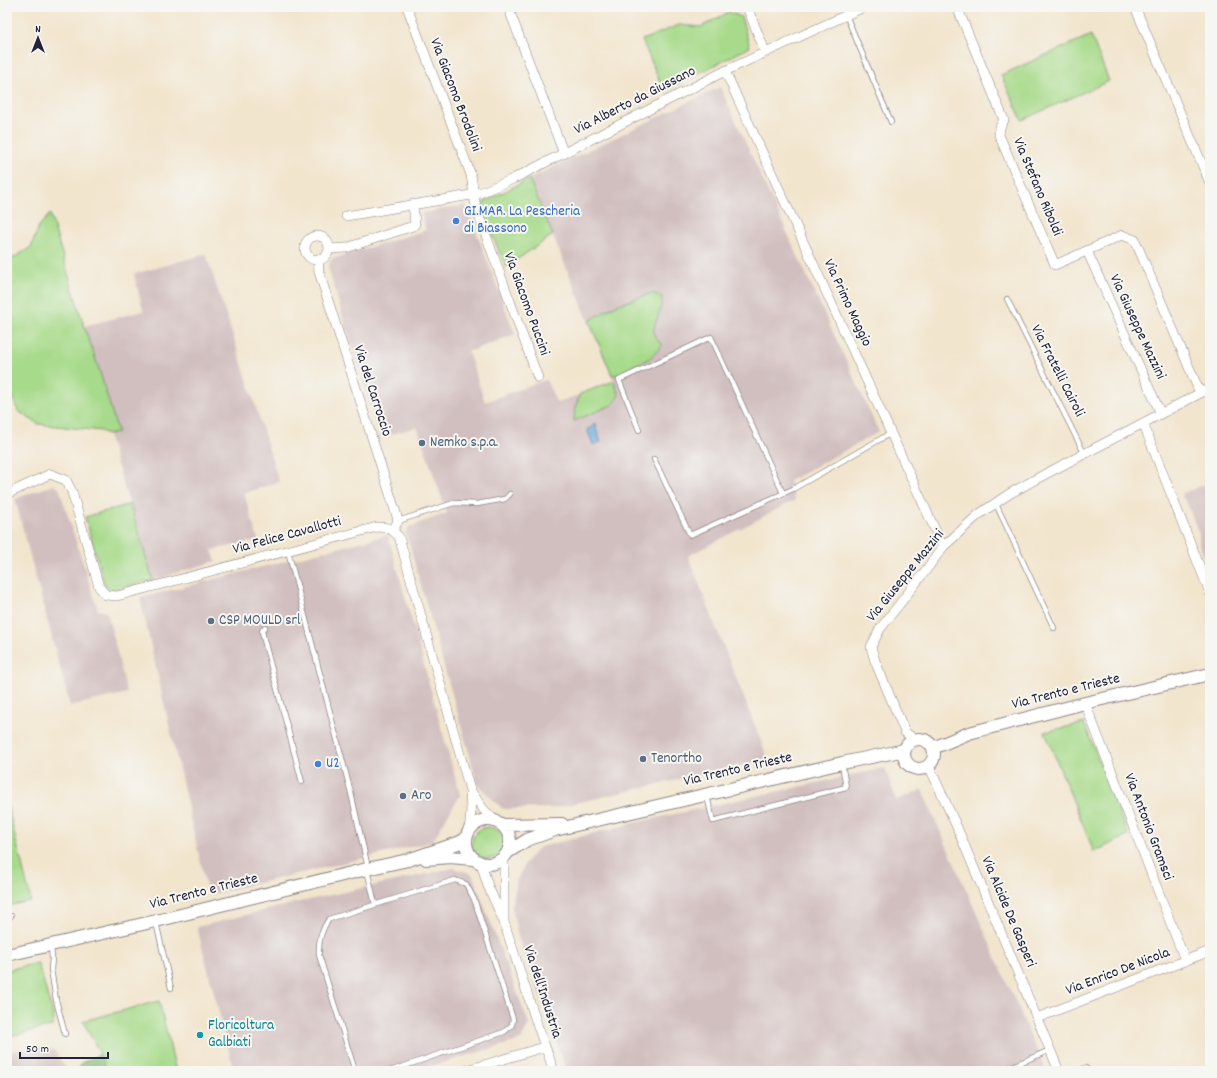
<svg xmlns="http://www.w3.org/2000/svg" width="1217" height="1078" viewBox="0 0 1217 1078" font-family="Dekko,sans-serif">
  <rect width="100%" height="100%" fill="#f6f6f2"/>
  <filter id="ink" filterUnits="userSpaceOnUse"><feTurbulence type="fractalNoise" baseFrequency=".025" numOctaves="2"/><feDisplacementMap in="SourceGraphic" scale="8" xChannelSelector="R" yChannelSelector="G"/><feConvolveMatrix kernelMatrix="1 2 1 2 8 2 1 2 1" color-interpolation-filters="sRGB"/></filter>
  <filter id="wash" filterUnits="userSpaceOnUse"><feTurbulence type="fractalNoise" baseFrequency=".012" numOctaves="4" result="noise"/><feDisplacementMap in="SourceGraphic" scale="16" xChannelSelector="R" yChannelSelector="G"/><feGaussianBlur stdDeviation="0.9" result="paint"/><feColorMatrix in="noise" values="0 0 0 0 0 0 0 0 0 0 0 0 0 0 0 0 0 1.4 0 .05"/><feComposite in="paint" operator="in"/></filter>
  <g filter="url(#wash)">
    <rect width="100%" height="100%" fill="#f2e5ce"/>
    <path fill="#d1bfbf" d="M720 87 879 432 789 481 795 500 688 556 768 759 554 808 503 809 478 785 406 533 409 527 447 513 417 427 380 438 328 267 332 259 426 230 421 213 466 205 515 334 468 352 485 402 534 384 546 380 557 403 614 381 529 179Z
      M206 254 247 379 279 482 244 493 258 540 212 550 216 561 153 580 108 435 118 432 99 369 84 326 143 311 134 274Z
      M1210 482V571L1199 543V534L1187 503 1181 494Z
      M53 485 59 488 98 610 107 612 127 693 70 706 15 499Z
      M388 535 460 795 432 842 208 895 140 598Z
      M885 768 896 800 922 790 1046 1071H567L518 937 512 907 517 880 526 862 540 847 629 824Z
      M454 868 472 874 529 1024 521 1040 414 1071H234L197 927 299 902Z
      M41 1047 54 1050 68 1071H9L7 1065V1053L15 1050Z"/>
    <path fill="#a7da8a" stroke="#647e62" d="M729 12 741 17 750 47 664 91 642 40 679 25 701 27Z
      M1091 35 1109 81 1022 120 1001 75Z
      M529 179 553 235 506 267 481 209 484 202Z
      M50 214 84 326 99 369 118 432 108 435 101 431 38 424 18 411 7 386V350H10L7 337V262L31 247 39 226Z
      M652 293 662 297C662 301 662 306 660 310 656 325 647 334 663 345L650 358 632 367 622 374 612 375 589 321 614 306Z
      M614 381 619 395 612 405 574 421 575 408 580 394Z
      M130 504 153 580 111 590 105 586 85 517Z
      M1084 723 1128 835 1094 852 1045 732Z
      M7 804 31 901 7 906Z
      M472 843a16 16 0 1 1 32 0a16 16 0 1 1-32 0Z
      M38 963 53 1014 54 1021 52 1026 7 1037V970Z
      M159 1001 176 1071H107L100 1054 83 1021Z"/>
    <path fill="#85ba76" stroke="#546e58" d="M100 1054 107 1071H79L81 1063Z"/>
    <path fill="#69a7db" stroke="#46648b" d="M594 423 597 425 596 428 601 442 593 445 587 429 592 427Z"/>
  </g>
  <g filter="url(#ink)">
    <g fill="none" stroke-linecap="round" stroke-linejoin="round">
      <defs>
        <path id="service" d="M846 15 891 122
          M1007 299 1084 453
          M639 430 619 380 711 337 783 493
          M654 459 690 535 793 489 891 433
          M995 502 1054 628
          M398 521 454 503 477 504 505 499 510 494
          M288 551 351 793 368 868
          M265 627 262 631 264 640 302 782
          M707 796 713 821 846 787 842 764
          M367 870 375 904
          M7 917 11 916
          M156 922 171 988
          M51 945 52 959 51 969 56 1000 65 1034
          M355 1071 319 955C318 941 321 930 329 919L455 880 466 884 474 899 513 1019 512 1025 504 1032 390 1071
          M1001 1071 1050 1050
          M1077 1071 1086 1068 1089 1071"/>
        <path id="minor" d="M407 7 471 175 476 208 538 378
          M508 7 564 154
          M747 7 765 51
          M957 7 1004 120 1000 127 999 135 1055 265 1122 235 1135 240 1200 393
          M1135 7 1210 183
          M725 71 943 547
          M346 216 477 194 513 179 725 71 864 7
          M305 248a12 12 0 1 1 24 0a12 12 0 1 1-24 0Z
          M329 249 346 248 413 226 415 224 413 204
          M1087 251 1161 414
          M318 259 319 272 396 513 398 521 393 530
          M1143 423 1210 593
          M7 494 50 474 66 480 72 492 99 587 106 595 117 596 377 527C389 527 392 529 399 537L470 790 471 813 469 830
          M1085 703 1185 960
          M915 740 905 732 875 661 871 647 880 629 926 570 943 547 978 515 1009 494 1038 478 1210 388
          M929 766 956 825 1059 1071
          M470 790 484 810 495 821
          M481 863 488 886 504 922 538 1027 554 1071
          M504 919V858
          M1037 1018 1210 951
          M464 1071 544 1047"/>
        <path id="tertiary" d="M904 754a15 15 0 1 1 30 0a15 15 0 1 1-30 0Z
          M933 748 969 733 1085 703 1210 674
          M466 842a22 22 0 1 1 44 0a22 22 0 1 1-44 0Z
          M503 825 562 824
          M508 852 527 840 555 830 580 824 842 763 905 750
          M426 859 450 857 473 859
          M7 955 156 921 367 869 408 860 458 843 466 839"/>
      </defs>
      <use href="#service" stroke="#8a8484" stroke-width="6"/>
      <use href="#minor" stroke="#8a8484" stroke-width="10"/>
      <use href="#tertiary" stroke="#8a8484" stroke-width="14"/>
      <use href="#service" stroke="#fff" stroke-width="4.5"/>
      <use href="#minor" stroke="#fff" stroke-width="9"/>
      <use href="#tertiary" stroke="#fff" stroke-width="12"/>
    </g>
  </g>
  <g fill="#3f7fe0" stroke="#f6f6f2" stroke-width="1.5">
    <circle cx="456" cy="221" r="4"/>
    <circle cx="318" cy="764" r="4"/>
  </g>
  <g fill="#5c6f8a" stroke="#f6f6f2" stroke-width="1.5">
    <circle cx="422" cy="443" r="4"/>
    <circle cx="211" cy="621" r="4"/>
    <circle cx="643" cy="759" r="4"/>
    <circle cx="403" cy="796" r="4"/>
  </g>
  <circle fill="#0f9aa8" stroke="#f6f6f2" stroke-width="1.5" cx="200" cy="1035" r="4"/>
  <g text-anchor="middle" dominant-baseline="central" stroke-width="4" stroke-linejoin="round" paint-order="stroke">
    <g font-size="15" fill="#22223b" stroke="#f6f6f2">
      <text transform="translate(455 95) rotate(69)">Via Giacomo Brodolini</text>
      <text transform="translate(635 101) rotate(-27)">Via Alberto da Giussano</text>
      <text transform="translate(1037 187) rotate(67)">Via Stefano Riboldi</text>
      <text transform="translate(847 303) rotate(65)">Via Primo Maggio</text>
      <text transform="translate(526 304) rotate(70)">Via Giacomo Puccini</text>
      <text transform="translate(1137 327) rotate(65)">Via Giuseppe Mazzini</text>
      <text transform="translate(1057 371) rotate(63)">Via Fratelli Cairoli</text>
      <text transform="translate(372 391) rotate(72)">Via del Carroccio</text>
      <text transform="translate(287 536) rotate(-15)">Via Felice Cavallotti</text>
      <text transform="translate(906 576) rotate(-51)">Via Giuseppe Mazzini</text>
      <text transform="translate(1066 692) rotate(-14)">Via Trento e Trieste</text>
      <text transform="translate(738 770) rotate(-13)">Via Trento e Trieste</text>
      <text transform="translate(1148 827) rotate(69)">Via Antonio Gramsci</text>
      <text transform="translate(204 892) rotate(-14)">Via Trento e Trieste</text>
      <text transform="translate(1008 912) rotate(67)">Via Alcide De Gasperi</text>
      <text transform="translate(1118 972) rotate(-21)">Via Enrico De Nicola</text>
      <text transform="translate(542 992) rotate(72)">Via dell'Industria</text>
    </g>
    <g font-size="15" fill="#366cbe" stroke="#f6f6f2" text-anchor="start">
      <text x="464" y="212">GI.MAR. La Pescheria<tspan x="464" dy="17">di Biassono</tspan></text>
      <text x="326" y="764">U2</text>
    </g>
    <g font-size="15" fill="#4e5e75" stroke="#f6f6f2" text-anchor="start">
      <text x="430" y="443">Nemko s.p.a.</text>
      <text x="219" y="621">CSP MOULD srl</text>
      <text x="651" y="759">Tenortho</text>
      <text x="411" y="796">Aro</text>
    </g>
    <g font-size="15" fill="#0d838f" stroke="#f6f6f2" text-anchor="start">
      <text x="208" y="1026">Floricoltura<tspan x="208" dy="17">Galbiati</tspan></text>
    </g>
  </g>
  <rect width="1217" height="1078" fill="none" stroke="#f6f6f2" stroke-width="24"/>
  <g transform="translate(38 38)" stroke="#f6f6f2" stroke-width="3" paint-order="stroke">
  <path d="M0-3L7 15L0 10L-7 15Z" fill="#22223b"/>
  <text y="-6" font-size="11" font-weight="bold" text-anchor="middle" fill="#22223b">N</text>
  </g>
  <path d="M20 1052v6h88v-6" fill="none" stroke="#22223b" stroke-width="2"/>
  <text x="26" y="1052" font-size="12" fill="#22223b" stroke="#f6f6f2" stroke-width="3" paint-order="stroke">50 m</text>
</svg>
